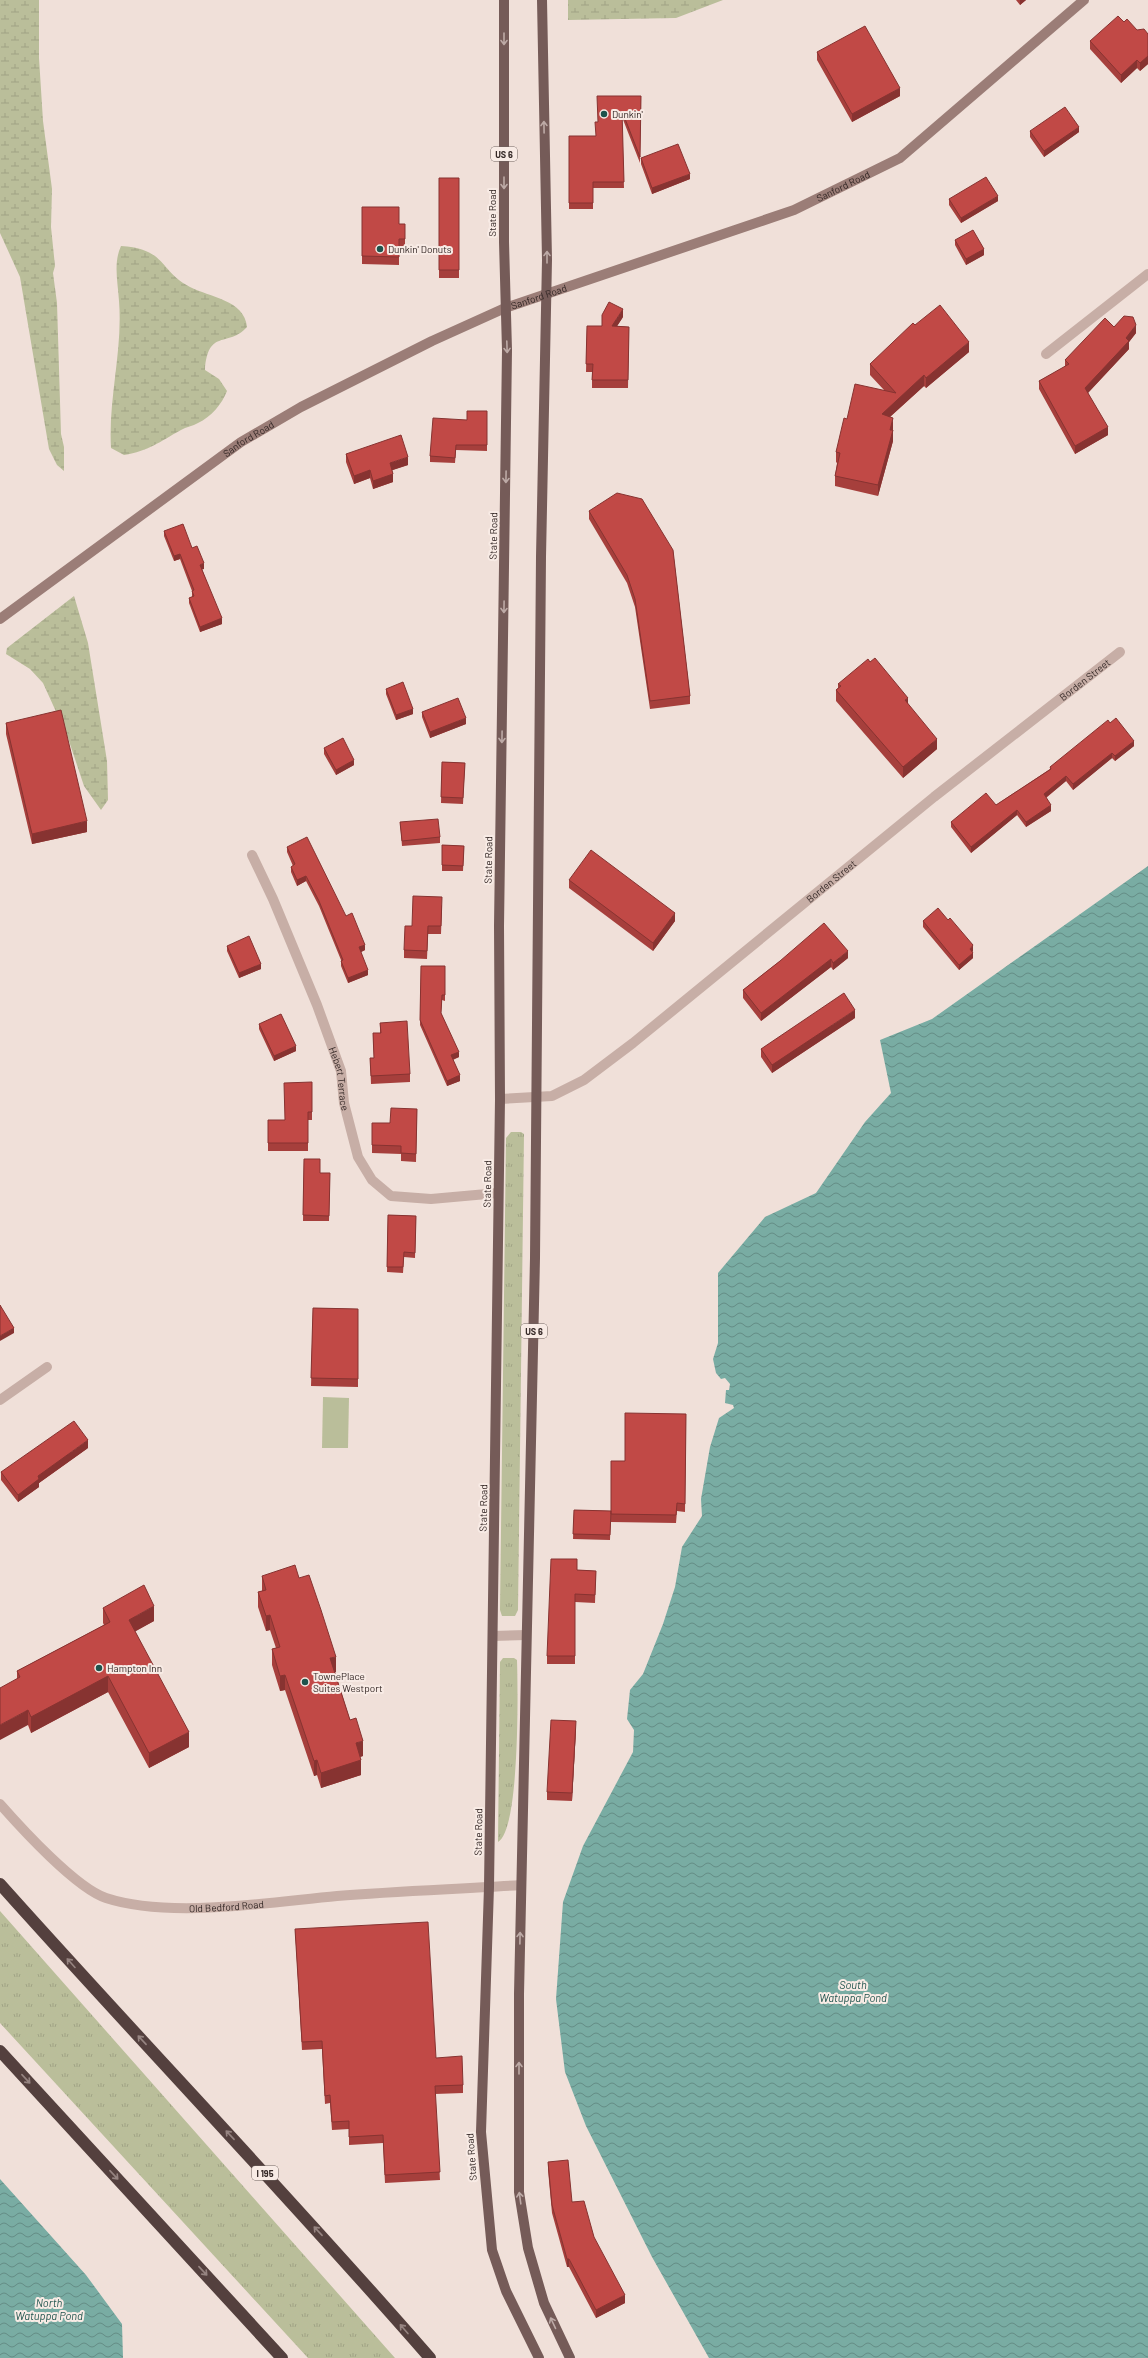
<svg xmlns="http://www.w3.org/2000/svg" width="1148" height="2358" viewBox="0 0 1148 2358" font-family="Barlow,sans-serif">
  <defs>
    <pattern id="grass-tufts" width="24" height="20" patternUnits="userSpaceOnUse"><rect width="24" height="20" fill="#babe9a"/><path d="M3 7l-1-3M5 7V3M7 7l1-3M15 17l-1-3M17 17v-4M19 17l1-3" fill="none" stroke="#a0a385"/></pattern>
    <pattern id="wetland-marsh" width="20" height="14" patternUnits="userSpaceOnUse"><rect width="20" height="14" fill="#babe9a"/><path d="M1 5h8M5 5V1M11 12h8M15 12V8" fill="none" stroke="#a0a385"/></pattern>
    <pattern id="water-waves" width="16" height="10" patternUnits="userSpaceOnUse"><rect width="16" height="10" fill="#79aca3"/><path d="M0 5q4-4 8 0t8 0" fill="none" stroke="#648c85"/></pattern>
  </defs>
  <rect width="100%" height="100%" fill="#f0e0d9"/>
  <path fill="url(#grass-tufts)" d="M511 1132H521L524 1134 518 1610 515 1616H502L500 1610 506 1138Z
    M503 1658H514L517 1660C518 1688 520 1830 498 1842L500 1662Z
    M0 1911 395 2358H308L0 2023Z"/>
  <path fill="url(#wetland-marsh)" d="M0 0H39V58L43 121 52 189 51 227 55 266 53 273 57 303 61 434 64 447V471L57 465 49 449 20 277 0 233Z
    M568 0H723L676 18 568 20Z
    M121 246C167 249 158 270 190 287 209 297 245 300 247 327 228 348 208 328 205 370L219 379 227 391C222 404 211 417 198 423 193 426 186 427 181 430 159 442 149 451 124 455L111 448C108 399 123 350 119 301 118 283 113 263 121 246Z
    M74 596 88 643 107 761 108 800 101 810 84 786 68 738 43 683 30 669 6 654 7 648Z"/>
  <path fill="#babe9a" d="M323 1397 349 1398 348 1448H322Z"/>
  <path fill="url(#water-waves)" d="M1148 866V2358H709L652 2257 586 2126 565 2072 556 1999 563 1902 583 1846 633 1752 634 1730 627 1719 630 1690 643 1674 663 1624 675 1587 682 1547 702 1516 701 1499 710 1447 719 1418 734 1408 733 1405 725 1403 726 1390H729L730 1384 725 1378 721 1379 716 1373 713 1359 718 1343V1273L765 1217 816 1193 865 1122 891 1093 880 1040 932 1019Z
    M0 2179 86 2275 122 2324 123 2358H0Z"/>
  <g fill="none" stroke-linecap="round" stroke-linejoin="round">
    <g stroke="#c7aea6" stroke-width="10">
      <path d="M1046 354 1148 274"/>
      <path id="s1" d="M252 855 273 899 317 1005 341 1071 344 1103 358 1157 372 1180 391 1196 431 1199 498 1193"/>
      <path id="s2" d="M500 1099 552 1096 584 1080 633 1043 934 797 1120 652"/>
      <path d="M0 1400 47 1367"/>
      <path d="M493 1636 526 1635"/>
      <path id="s3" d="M0 1804C22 1829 76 1888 106 1898 170 1919 270 1902 337 1896 398 1891 460 1889 521 1885"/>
    </g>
    <path stroke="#9b7d77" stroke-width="10" id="s4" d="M0 619 241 442 301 407 432 341 505 308 794 210 900 158 1084 0"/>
    <path stroke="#755b58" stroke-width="10" d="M504 0V242L507 350 499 926 500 1099 489 1887 481 2132 492 2250 506 2291 539 2358
      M542 0 547 260 541 557 535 1258 519 1994V2192L528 2248 544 2303 570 2358"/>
    <path stroke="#54403e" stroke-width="12" d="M0 1884C142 2043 290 2197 430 2358
      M0 2051 282 2358"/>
  </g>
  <path fill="#a63f3c" d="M1016 0H1026L1020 5Z
    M1124 22 1137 30 1148 34V64L1140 71 1137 68 1121 83 1090 49V41Z
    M817 52 900 96 852 122 817 60Z
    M641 96 640 163 622 117 624 188H593V209H569V136H596L598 122Z
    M1030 131 1079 132 1044 157 1030 137Z
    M641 158 690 179 652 194 641 164Z
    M439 178H459V278H439Z
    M949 199 998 201 961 223 949 205Z
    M362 207 399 224H405V246L399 247V265L362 264Z
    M955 240 984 255 966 265 955 245Z
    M623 317 617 326 629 327 628 388H592V372H586L587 326H602Z
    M915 325 969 352 926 388 924 386 890 417 893 428V441L878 496 835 486V476L837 463 836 462V452L847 419 884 390 870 375V364Z
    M1114 327 1136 333 1129 342V349L1088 393 1108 435 1075 454 1039 389V381L1065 367V360Z
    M487 411V451L456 450 455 463 430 462V456L467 420Z
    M346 454 408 465 392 470 393 482 373 489 370 478 354 484 346 462Z
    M589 511 673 550 690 696V704L650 709 635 607 627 583 589 519Z
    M164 531 192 548 204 569H202L222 624 200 632 189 603V598L192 597V591L180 559 174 561 164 536Z
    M838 684 908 704 937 749 903 778 836 701V690L838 688Z
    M386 689 413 714 396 720 386 694Z
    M422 712 466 724 430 738 422 717Z
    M6 723 87 832 32 844 6 734Z
    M1110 723 1134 746 1115 761 1112 758 1073 790 1066 781 1046 798 1051 811 1026 827 1017 815 971 853 951 827V822L996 805 1050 769V767Z
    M324 748 354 765 336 775 324 754Z
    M442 762 465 763 463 804 441 803Z
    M400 822 440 837V843L402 846Z
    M442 845 464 846 463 871H442Z
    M287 847 346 916 365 950 361 952 368 975 348 983 341 966V960L319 906 306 881 297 886 291 872V867L293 866 287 852Z
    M569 880 675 921 653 951 569 888Z
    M442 905 441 934H428L427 959 404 958V950L412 926Z
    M923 921 973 951 972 952 973 958 959 970 923 927Z
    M227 946 261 969 239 978 227 951Z
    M848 958 833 970 831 967 761 1021 743 998V990L780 961Z
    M421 966H445V1001L442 1000 441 1013 459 1057 453 1060 460 1081 447 1086 420 1025Z
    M855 1018 772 1073 761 1057V1049Z
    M380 1023 410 1074V1082L371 1084 370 1058H374L373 1033H380Z
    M259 1024 296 1051 274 1061 259 1029Z
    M312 1082V1120H308V1151H268V1120H285Z
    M417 1109 416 1162 401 1161V1154L372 1153V1123H390Z
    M304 1159 320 1173H330L329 1221H303Z
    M388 1215 416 1216 415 1258 404 1257 403 1273 387 1272Z
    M313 1308 358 1309V1387L311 1386Z
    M686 1414 685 1512 677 1511 676 1523 611 1522V1461H625Z
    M88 1448 39 1483V1487L18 1502 1 1480V1472Z
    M574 1510 611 1511 610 1540 573 1539Z
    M577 1570 596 1571 595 1603 575 1602V1664H547V1656Z
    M262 1576 299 1578 336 1672H335L350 1720 363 1756 360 1757 361 1775 321 1788 317 1775 314 1776 285 1690 280 1691 272 1665V1649L276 1648 270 1630 266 1631 258 1607V1592L262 1591Z
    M103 1608 154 1621 135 1631 189 1747 149 1768 108 1692 31 1733 28 1725 17 1679V1671L104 1625 103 1623Z
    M576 1729 572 1801 547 1800V1792Z
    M295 1929 436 2058 463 2085V2093L435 2094 440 2180 385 2183 383 2143 349 2145V2129L332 2130 330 2103 325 2104 322 2049 302 2050Z
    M548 2162 572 2202 625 2303 596 2318 569 2267H567L552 2213 548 2170Z"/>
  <path fill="#873331" d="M1020 0H1026L1020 5Z
    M1148 56V64L1140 71V63Z
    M1137 60V68L1121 83V75Z
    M900 88V96L852 122V114Z
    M1079 127V132L1044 157V151Z
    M690 174V179L652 194V188Z
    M998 196V201L961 223V218Z
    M984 249V255L966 265V259Z
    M623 309V317L612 334V326Z
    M1136 325V333L1129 342V349L1085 396V388Z
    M969 342V352L926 388V378Z
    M924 375V386L882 424V414Z
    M893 418V428L890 440V430Z
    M1108 427V435L1075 454V446Z
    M893 430V441L878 496V485Z
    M408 457V465L390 471V463Z
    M370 470V478L354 484V476Z
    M393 474V482L373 489V481Z
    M180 554V559L174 561V556Z
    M204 563V569L200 570V565Z
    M222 618V624L200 632V627Z
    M908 698V708L905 700Z
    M413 709V714L396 720V715Z
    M466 718V724L430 738V732Z
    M937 739V749L903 778V767Z
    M1134 741V746L1115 761V756Z
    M1112 753V758L1073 790V784Z
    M354 760V765L336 775V770Z
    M1066 776V781L1044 799V794Z
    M1051 805V811L1026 827V822Z
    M1017 810V815L971 853V847Z
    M87 821V832L32 844V834Z
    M306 876V881L297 886V880Z
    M675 913V921L653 951V943Z
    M365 945V950L359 953V947Z
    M973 945V951L970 954V949Z
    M848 951V958L833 970V963Z
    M973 953V958L959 970V965Z
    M831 959V967L761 1021V1013Z
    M261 964V969L239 978V973Z
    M368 970V975L348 983V978Z
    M855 1010V1018L772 1073V1065Z
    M296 1046V1051L274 1061V1056Z
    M459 1052V1057L451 1060V1055Z
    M460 1075V1081L447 1086V1081Z
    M14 1328V1333L0 1341V1336Z
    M88 1440V1448L39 1483V1487L18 1502V1495L38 1476Z
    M154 1606V1621L129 1635V1620Z
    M270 1615V1630L266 1631V1616Z
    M336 1657V1672L330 1674V1658Z
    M285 1675V1690L280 1691V1676Z
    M108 1676V1692L31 1733V1717Z
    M28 1710V1725L0 1740V1725Z
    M576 1721V1729L572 1801V1793Z
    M189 1732V1747L149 1768V1753Z
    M363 1741V1756L356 1758V1743Z
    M317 1760V1775L314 1776V1761Z
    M361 1760V1775L321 1788V1773Z
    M567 2259H569V2267H567Z
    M625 2295V2303L596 2318V2310Z"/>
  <path fill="#c14946" stroke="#873331" d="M1118 16 1124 22 1127 19 1137 30 1144 29 1148 34V56L1140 63 1137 60 1121 75 1090 41Z
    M865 26 900 88 852 114 817 52Z
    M597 96H641L640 157 622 111 624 182H593V203H569V136H596L595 122H598Z
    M1065 107 1079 127 1044 151 1030 131Z
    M678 144 690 174 652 188 641 158Z
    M986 177 998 196 961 218 949 199Z
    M439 178H459V270H439Z
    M362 207H399V224H405V239H399V257L362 256Z
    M973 230 984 249 966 259 955 240Z
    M609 302 623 309 612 326 629 327 628 380H592L593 364H586L587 326H602V315Z
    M940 305 969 342 926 378 924 375 882 414 893 418 890 430H893L878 485 835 476 840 453 836 452 844 418 847 419 855 384 896 393 870 364 913 323 915 325Z
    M1124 316 1133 317 1136 325 1126 338 1129 341 1085 388 1108 427 1075 446 1039 381 1069 364 1065 360 1105 318 1114 327Z
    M467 411H487V445H456L455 458 430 456 433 418 467 420Z
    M401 435 408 457 390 463 393 474 373 481 370 470 354 476 346 454Z
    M617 493 642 499 673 550 690 696 650 701 635 599 627 575 589 511Z
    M183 524 192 548 197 546 204 563 200 565 222 618 200 627 189 598 194 596 192 591 194 590 180 554 174 556 164 531Z
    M875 658 908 698 905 700 937 739 903 767 836 690 841 686 838 684 868 659 870 662Z
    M403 682 413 709 396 715 386 689Z
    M458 698 466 718 430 732 422 712Z
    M61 710 87 821 32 834 6 723Z
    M1116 718 1134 741 1115 756 1112 753 1073 784 1066 776 1044 794 1051 805 1026 822 1017 810 971 847 951 822 986 793 996 805 1051 769 1050 767 1108 720 1110 723Z
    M343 738 354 760 336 770 324 748Z
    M442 762 465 763 463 798 441 797Z
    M438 819 440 837 402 841 400 822Z
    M307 837 346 916 352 913 365 945 359 947 368 970 348 978 341 961 343 960 319 901 306 876 297 880 291 867 295 864 287 847Z
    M442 845 464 846 463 866 442 865Z
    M591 850 675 913 653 943 569 880Z
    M413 896 442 897 441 926H428L427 951 404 950 405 926H412Z
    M938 908 948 920 950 918 973 945 970 949 973 953 959 965 923 921Z
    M824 923 848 951 833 963 831 959 761 1013 743 990 780 961Z
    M249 936 261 964 239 973 227 946Z
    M421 966H445V995H442L441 1013 459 1052 451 1055 460 1075 447 1081 420 1020Z
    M844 993 855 1010 772 1065 761 1049Z
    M281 1014 296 1046 274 1056 259 1024Z
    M407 1021 410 1074 371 1076 370 1058H374L373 1033H381L380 1023Z
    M312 1082V1112H308V1143H268V1120H285L284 1083Z
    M391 1108 417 1109 416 1154 401 1153V1146L372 1145V1123H390Z
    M304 1159H320V1173H330L329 1216 303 1215Z
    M388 1215 416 1216 415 1253 404 1252 403 1267H387Z
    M0 1305 14 1328 0 1336Z
    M313 1308 358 1309V1379L311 1378Z
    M625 1413 686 1414 685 1504 677 1503 676 1515 611 1514V1461H625Z
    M74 1421 88 1440 38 1476 39 1479 18 1495 1 1472Z
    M574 1510 611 1511 610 1535 573 1534Z
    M551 1559H577V1570L596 1571 595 1595 575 1594V1656H547Z
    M295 1565 299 1578 309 1575 321 1610 336 1657 330 1658 350 1720 356 1718 363 1741 356 1743 361 1760 321 1773 317 1760 314 1761 285 1675 280 1676 272 1649 280 1647 270 1615 266 1616 258 1592 266 1590 262 1576Z
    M144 1585 154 1606 129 1620 189 1732 149 1753 108 1676 31 1717 28 1710 0 1725V1688L20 1677 17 1671 110 1622 103 1608Z
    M551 1720 576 1721 572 1793 547 1792Z
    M428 1922 436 2058 462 2056 463 2085 435 2086 440 2172 385 2175 383 2135 349 2137V2121L332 2122 330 2095 325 2096 322 2041 302 2042 295 1929Z
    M568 2160 572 2202 584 2201 594 2237 625 2295 596 2310 569 2259H567L552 2205 548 2162Z"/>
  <defs><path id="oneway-shaft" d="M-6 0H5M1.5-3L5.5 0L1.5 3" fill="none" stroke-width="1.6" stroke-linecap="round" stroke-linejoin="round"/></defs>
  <g stroke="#bdaaa6">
    <use href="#oneway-shaft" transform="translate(504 39) rotate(90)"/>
    <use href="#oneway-shaft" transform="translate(544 127) rotate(-91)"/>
    <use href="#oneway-shaft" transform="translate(504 183) rotate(90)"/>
    <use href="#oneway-shaft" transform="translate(547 257) rotate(-90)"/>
    <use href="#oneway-shaft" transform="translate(507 347) rotate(88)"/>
    <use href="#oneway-shaft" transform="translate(506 477) rotate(91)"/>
    <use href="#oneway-shaft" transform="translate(504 607) rotate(91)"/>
    <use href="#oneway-shaft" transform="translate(502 737) rotate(91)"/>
    <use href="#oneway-shaft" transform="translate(520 1938) rotate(-89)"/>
    <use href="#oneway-shaft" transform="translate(519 2068) rotate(-90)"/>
    <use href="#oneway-shaft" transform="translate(520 2198) rotate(-98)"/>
    <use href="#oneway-shaft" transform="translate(553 2323) rotate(-115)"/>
  </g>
  <g stroke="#968481">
    <use href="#oneway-shaft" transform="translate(71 1963) rotate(-132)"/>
    <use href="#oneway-shaft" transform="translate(142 2040) rotate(-133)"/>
    <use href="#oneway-shaft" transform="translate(26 2079) rotate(47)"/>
    <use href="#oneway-shaft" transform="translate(230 2135) rotate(-133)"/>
    <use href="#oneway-shaft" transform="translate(114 2175) rotate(47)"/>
    <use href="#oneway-shaft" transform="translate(318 2231) rotate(-133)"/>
    <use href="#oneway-shaft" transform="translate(203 2271) rotate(47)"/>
    <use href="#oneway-shaft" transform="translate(404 2329) rotate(-131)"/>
  </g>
  <g fill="#1e534c" stroke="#f8ebe5" stroke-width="1.5">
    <circle cx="604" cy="114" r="4"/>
    <circle cx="380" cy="249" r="4"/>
    <circle cx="99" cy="1668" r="4"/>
    <circle cx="305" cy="1682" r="4"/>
  </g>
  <g text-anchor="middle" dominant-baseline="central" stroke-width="4" stroke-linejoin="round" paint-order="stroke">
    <g fill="#f8ebe5" stroke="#6f625f" stroke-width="1">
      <rect x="491" y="147" width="26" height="14" rx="3"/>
      <rect x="521" y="1324" width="26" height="14" rx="3"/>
      <rect x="252" y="2166" width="26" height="14" rx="3"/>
    </g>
    <g font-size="9" font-weight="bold" fill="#342826">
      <text x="504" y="154">US 6</text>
      <text x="534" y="1331">US 6</text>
      <text x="265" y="2173">I 195</text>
    </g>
    <g font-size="10" fill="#342826" stroke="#f8ebe5" text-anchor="start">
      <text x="612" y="114">Dunkin'</text>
      <text x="388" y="249">Dunkin' Donuts</text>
      <text x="107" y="1668">Hampton Inn</text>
      <text x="313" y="1676">TownePlace<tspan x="313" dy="12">Suites Westport</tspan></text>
    </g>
    <g font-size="10" fill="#342826" stroke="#f8ebe5">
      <text stroke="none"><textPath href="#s4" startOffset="955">Sanford Road</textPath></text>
      <text transform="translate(492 213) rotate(-90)">State Road</text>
      <text stroke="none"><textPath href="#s4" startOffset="631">Sanford Road</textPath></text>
      <text stroke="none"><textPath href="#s4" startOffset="307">Sanford Road</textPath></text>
      <text transform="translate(493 536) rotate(-89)">State Road</text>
      <text stroke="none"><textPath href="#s2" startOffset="729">Borden Street</textPath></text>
      <text transform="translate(488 860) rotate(-89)">State Road</text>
      <text stroke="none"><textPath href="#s2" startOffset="405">Borden Street</textPath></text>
      <text stroke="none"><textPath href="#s1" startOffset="241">Hebert Terrace</textPath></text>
      <text transform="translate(487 1184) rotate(-89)">State Road</text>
      <text transform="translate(483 1508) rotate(-89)">State Road</text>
      <text transform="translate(478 1832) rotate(-89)">State Road</text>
      <text stroke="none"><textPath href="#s3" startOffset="264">Old Bedford Road</textPath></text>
      <text transform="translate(471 2157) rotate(-94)">State Road</text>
    </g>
    <g font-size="11" font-style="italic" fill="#1e534c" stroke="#f8ebe5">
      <text x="853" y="1984">South<tspan x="853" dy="13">Watuppa Pond</tspan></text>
      <text x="49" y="2302">North<tspan x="49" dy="13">Watuppa Pond</tspan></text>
    </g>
  </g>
</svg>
